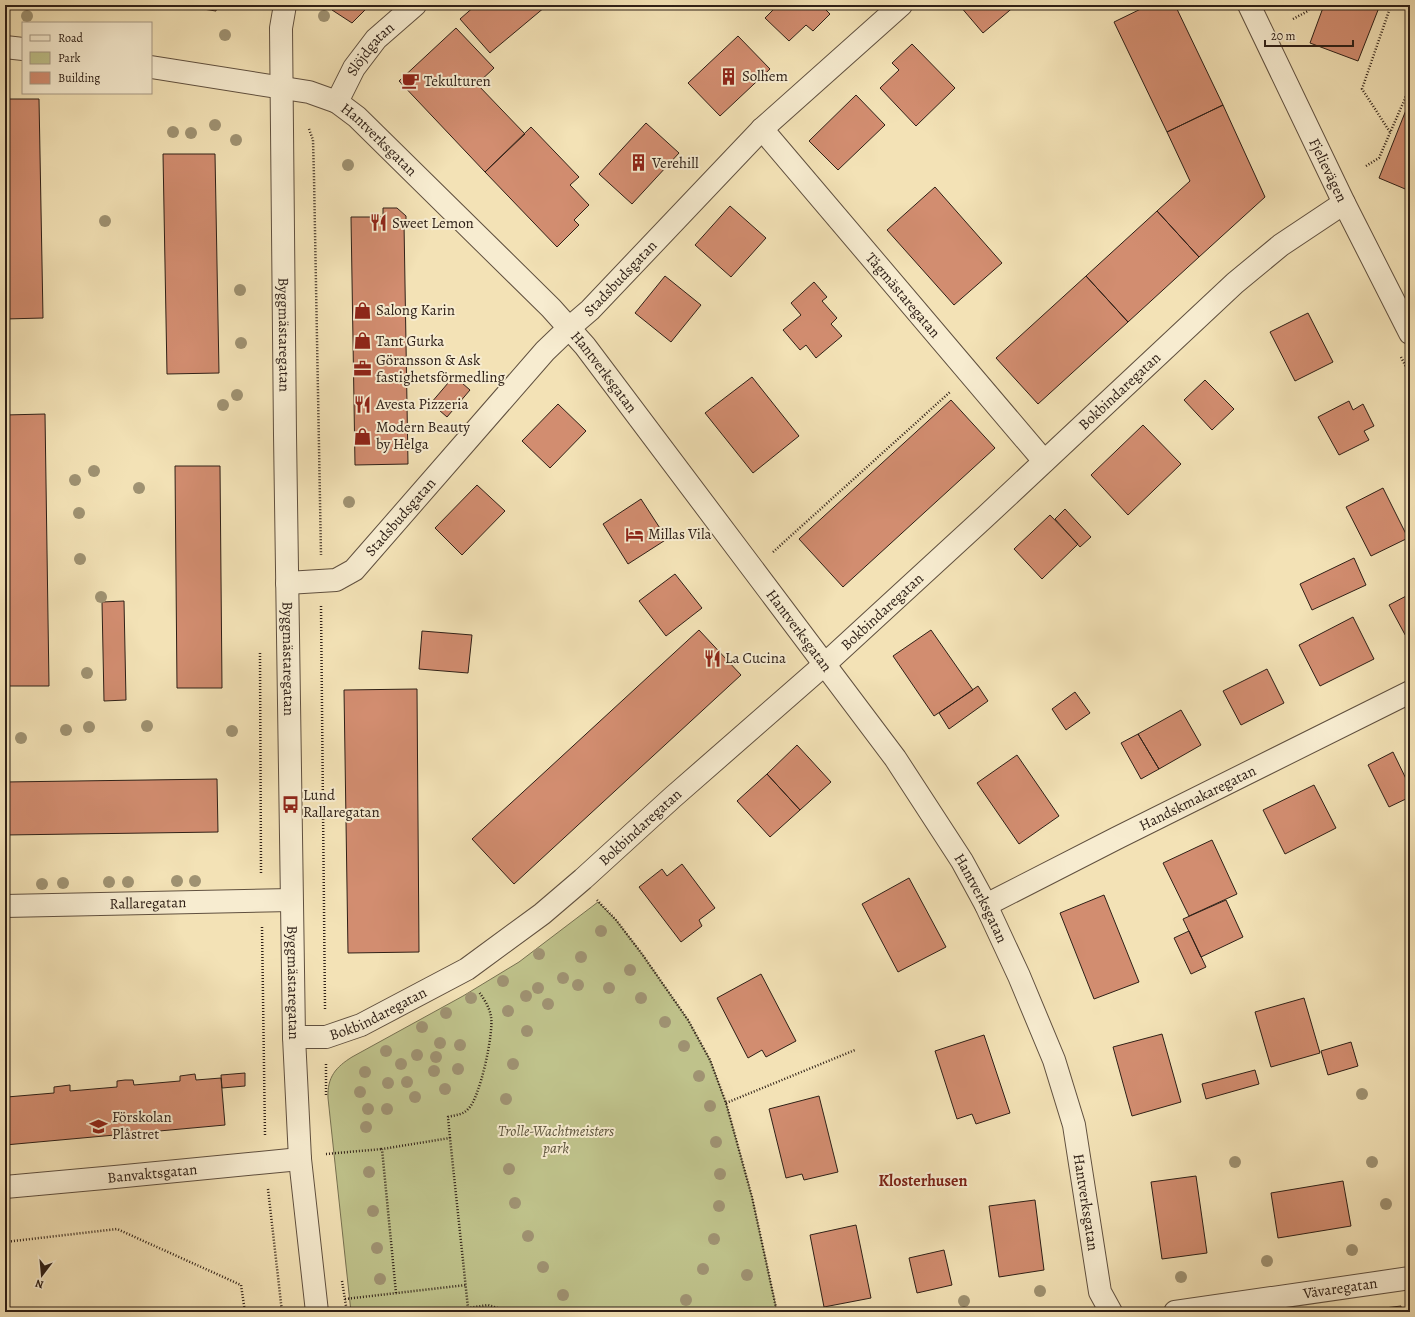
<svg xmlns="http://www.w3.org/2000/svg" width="1415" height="1317" viewBox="0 0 1415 1317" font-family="Alegreya,serif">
  <rect width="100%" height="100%" fill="#f3e2b6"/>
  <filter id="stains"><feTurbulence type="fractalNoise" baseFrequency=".005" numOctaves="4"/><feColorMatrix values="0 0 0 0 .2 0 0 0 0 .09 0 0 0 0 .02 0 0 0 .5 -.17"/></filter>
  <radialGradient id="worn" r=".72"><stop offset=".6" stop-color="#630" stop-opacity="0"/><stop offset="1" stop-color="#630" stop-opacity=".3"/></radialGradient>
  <path fill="#bfc28b" stroke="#777151" d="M598 902 616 920 642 954 688 1020 710 1060 726 1103 752 1197 777 1312H351L328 1098C327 1077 336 1067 352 1057L463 996 519 962Z"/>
  <path fill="#d28d70" stroke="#2f2017" d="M177 5H217L216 11Z
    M333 5H370L352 23 332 10Z
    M476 5H543L545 7 490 53 460 19Z
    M778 5H827L824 8 830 14 813 31 806 25 789 41 765 18Z
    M962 5H1016L983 33 960 6Z
    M1149 5H1175L1223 105 1167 132 1114 22Z
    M1324 5H1380L1358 61 1310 43Z
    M456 28 494 68 477 84 525 134 485 172 399 81Z
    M738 36 770 69 720 116 688 83Z
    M912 44 955 88 916 126 880 88 899 70 892 63Z
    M856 95 885 125 838 170 809 141Z
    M5 99H39L43 318 5 319Z
    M1410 100V191L1379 178Z
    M1223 105 1265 197 1199 257 1157 211 1190 181 1167 132Z
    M646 123 679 153 632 204 599 174Z
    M531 127 579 177 570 185 589 205 574 220 579 225 557 247 485 172Z
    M163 154H215L219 373 167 374Z
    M935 187 1002 263 954 305 887 230Z
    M730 206 766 238 731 277 695 245Z
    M383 208H397L406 216V223H404L408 464 355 465 351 217H383Z
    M1157 211 1199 257 1128 322 1086 276Z
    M665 276 701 305 671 342 635 313Z
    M1086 276 1128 322 1038 404 996 358Z
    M814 282 827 297 822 301 837 318 831 324 842 336 816 358 806 345 800 350 783 330 801 315 791 303Z
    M1308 313 1333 362 1295 381 1270 332Z
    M454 376 470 390 447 417 431 403Z
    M752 377 799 436 753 473 705 413Z
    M1205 380 1234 409 1212 430 1184 400Z
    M951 400 995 448 843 587 799 539Z
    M1349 401 1353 410 1363 404 1374 426 1364 431 1369 440 1339 455 1318 417Z
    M558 404 586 431 550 468 522 441Z
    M45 414 49 686H5V415Z
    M1143 425 1181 464 1128 515 1091 475Z
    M175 466H220L222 688H177Z
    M477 485 505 511 462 555 435 528Z
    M1383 488 1408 538 1371 556 1346 507Z
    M641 499 667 539 628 564 603 524Z
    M1065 509 1091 537 1080 547 1055 519Z
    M1050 515 1078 544 1042 579 1014 549Z
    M1354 558 1366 585 1312 610 1300 584Z
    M675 574 702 608 666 636 639 601Z
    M1410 594V641L1409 642 1389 605Z
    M124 601 126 700 104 701 102 602Z
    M1353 617 1374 659 1320 686 1299 645Z
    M699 630 741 675 514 884 472 839Z
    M931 630 973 690 934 716 893 656Z
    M422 631 472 635 468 673 419 669Z
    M1267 669 1284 703 1241 725 1223 691Z
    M978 686 988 701 949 729 939 713Z
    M417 689 419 952 348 953 344 690Z
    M1075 692 1090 713 1066 730 1052 709Z
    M1181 710 1201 745 1159 769 1138 734Z
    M1138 734 1159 769 1141 779 1121 743Z
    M797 745 831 782 800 810 767 774Z
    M1393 752 1410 787V797L1389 807 1368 765Z
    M1017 755 1059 816 1019 844 977 783Z
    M767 774 800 810 770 837 737 801Z
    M217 779 218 832 5 835V782Z
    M1314 785 1336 828 1285 854 1263 810Z
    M1212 840 1237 894 1189 916 1163 863Z
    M682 864 715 908 699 920 702 926 681 942 639 887 662 869 667 876Z
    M909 878 946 947 898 972 862 904Z
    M1104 895 1139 982 1094 999 1060 913Z
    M1226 900 1243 937 1201 957 1183 919Z
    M1189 931 1206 967 1191 974 1174 938Z
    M761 974 796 1041 766 1057 762 1050 748 1058 717 998Z
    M1304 998 1320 1053 1271 1067 1255 1012Z
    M1162 1034 1181 1102 1132 1116 1113 1047Z
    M984 1035 1010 1113 976 1124 972 1114 957 1119 935 1051Z
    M1351 1042 1358 1066 1328 1075 1321 1051Z
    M1255 1070 1259 1084 1206 1099 1202 1084Z
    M245 1073V1086L222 1088 221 1075Z
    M195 1074 196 1080 221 1078 225 1125 5 1145V1091H7V1097L54 1093V1087L70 1085V1091L117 1087V1081L125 1080H133L134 1085 180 1081V1076Z
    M819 1096 838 1172 804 1180 802 1174 786 1178 769 1109Z
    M1410 1158V1181L1407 1159Z
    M1196 1176 1207 1253 1162 1259 1151 1182Z
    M1343 1181 1351 1226 1278 1238 1271 1193Z
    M1035 1200 1044 1270 999 1277 989 1206Z
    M856 1225 871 1298 824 1307 810 1235Z
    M944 1250 952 1285 917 1293 909 1258Z
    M1401 1306V1312H1368V1310Z"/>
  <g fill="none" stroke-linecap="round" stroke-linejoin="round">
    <defs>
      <g id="minor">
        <path d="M5 47 23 49"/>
        <path id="s1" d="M151 67 309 92 337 102 357 117 551 308 585 346 895 758 962 861 986 905 1019 976 1054 1060 1074 1125 1100 1292 1111 1312"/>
        <path id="s2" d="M337 102 354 68 376 39 415 5"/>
        <path id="s3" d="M762 129 1044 461"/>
        <path id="s4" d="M287 583 336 580 354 570 545 351 569 328 590 310 762 129 901 5"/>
        <path id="s5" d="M986 905 1117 838 1410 692"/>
        <path id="s6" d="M5 906 291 900"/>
        <path id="s7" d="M294 1037H326L361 1025 467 969 542 914 583 879 673 797 825 664 985 517 1235 283 1281 245 1344 203"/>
        <path id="s8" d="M5 1187 115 1177 300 1159"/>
        <path id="s9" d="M1175 1312 1410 1278"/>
      </g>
      <g id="tertiary">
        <path id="s10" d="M285 5 281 28 285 435 294 1037 300 1159 317 1312"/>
        <path id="s11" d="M1249 5 1344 203 1410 333"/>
      </g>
    </defs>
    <use href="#minor" stroke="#60503f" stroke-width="24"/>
    <use href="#tertiary" stroke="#60503f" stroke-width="24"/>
    <path stroke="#2f2017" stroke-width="2.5" stroke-dasharray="1 2" stroke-linecap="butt" d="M1293 19 1308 11 1310 5
      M309 129 313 140 314 177 321 555
      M1390 132 1362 89 1391 5
      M1366 166 1379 158 1404 101 1410 85
      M1401 357 1410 375
      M773 552 950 392
      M321 606 325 1009
      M260 653 261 874
      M597 900 616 920 642 954 688 1020 710 1060 726 1103 752 1197 777 1312
      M262 927 265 1136
      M326 1064V1097
      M726 1103 855 1050
      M450 1138 448 1117C455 1115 463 1115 468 1109 480 1099 494 1032 491 1017 490 1008 484 999 479 992
      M326 1154 382 1149
      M268 1189 282 1312
      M5 1242 117 1229 241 1285 245 1312
      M342 1281 347 1312
      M396 1293 382 1149 450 1138 468 1308 488 1305 510 1312
      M345 1299 466 1285"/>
    <use href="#minor" stroke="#f7ecd0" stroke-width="22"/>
    <use href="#tertiary" stroke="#f7ecd0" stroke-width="22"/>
  </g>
  <g fill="#9f9272">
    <circle cx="27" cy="16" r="6"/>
    <circle cx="324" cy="16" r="6"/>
    <circle cx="225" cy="35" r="6"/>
    <circle cx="215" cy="125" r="6"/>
    <circle cx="173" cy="132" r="6"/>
    <circle cx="191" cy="133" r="6"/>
    <circle cx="236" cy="140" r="6"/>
    <circle cx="348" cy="165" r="6"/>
    <circle cx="105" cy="221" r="6"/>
    <circle cx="240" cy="290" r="6"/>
    <circle cx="241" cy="343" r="6"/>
    <circle cx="237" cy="395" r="6"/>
    <circle cx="223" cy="405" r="6"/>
    <circle cx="94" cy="471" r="6"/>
    <circle cx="75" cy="480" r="6"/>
    <circle cx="139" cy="488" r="6"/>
    <circle cx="349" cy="502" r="6"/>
    <circle cx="79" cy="513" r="6"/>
    <circle cx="80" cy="559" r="6"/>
    <circle cx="101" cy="597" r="6"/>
    <circle cx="87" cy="673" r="6"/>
    <circle cx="147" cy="726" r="6"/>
    <circle cx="89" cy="727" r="6"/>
    <circle cx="66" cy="730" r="6"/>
    <circle cx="232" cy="731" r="6"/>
    <circle cx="21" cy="738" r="6"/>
    <circle cx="177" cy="881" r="6"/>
    <circle cx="195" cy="881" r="6"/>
    <circle cx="109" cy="882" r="6"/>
    <circle cx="128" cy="882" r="6"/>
    <circle cx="63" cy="883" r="6"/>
    <circle cx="42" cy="884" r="6"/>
    <circle cx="601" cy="931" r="6"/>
    <circle cx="539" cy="954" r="6"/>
    <circle cx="581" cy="957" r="6"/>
    <circle cx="630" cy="970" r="6"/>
    <circle cx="563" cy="978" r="6"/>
    <circle cx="503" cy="981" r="6"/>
    <circle cx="578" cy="985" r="6"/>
    <circle cx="538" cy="988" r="6"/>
    <circle cx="609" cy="988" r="6"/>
    <circle cx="526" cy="996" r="6"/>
    <circle cx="471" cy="998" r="6"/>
    <circle cx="641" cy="998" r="6"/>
    <circle cx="548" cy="1004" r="6"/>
    <circle cx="508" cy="1011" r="6"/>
    <circle cx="446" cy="1013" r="6"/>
    <circle cx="665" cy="1022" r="6"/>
    <circle cx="422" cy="1027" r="6"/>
    <circle cx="527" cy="1031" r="6"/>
    <circle cx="440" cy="1043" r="6"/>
    <circle cx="460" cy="1045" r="6"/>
    <circle cx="684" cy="1046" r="6"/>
    <circle cx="386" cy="1051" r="6"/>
    <circle cx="417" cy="1055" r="6"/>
    <circle cx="436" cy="1057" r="6"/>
    <circle cx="401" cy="1064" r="6"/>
    <circle cx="513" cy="1064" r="6"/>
    <circle cx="458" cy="1069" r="6"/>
    <circle cx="434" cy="1071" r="6"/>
    <circle cx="365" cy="1072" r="6"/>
    <circle cx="699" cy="1076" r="6"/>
    <circle cx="407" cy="1082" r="6"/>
    <circle cx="388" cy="1083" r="6"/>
    <circle cx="445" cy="1089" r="6"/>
    <circle cx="360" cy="1092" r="6"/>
    <circle cx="1362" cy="1094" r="6"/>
    <circle cx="415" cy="1097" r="6"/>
    <circle cx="506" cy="1099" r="6"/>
    <circle cx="710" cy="1106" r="6"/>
    <circle cx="368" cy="1109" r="6"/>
    <circle cx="387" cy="1109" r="6"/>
    <circle cx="366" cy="1127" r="6"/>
    <circle cx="505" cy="1131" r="6"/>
    <circle cx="716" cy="1142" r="6"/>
    <circle cx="1235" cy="1162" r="6"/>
    <circle cx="1372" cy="1162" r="6"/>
    <circle cx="509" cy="1169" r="6"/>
    <circle cx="369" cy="1172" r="6"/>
    <circle cx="720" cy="1174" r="6"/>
    <circle cx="515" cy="1203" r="6"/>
    <circle cx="1386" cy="1204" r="6"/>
    <circle cx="719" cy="1206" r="6"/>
    <circle cx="373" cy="1211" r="6"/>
    <circle cx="528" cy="1236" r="6"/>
    <circle cx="714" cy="1239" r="6"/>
    <circle cx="377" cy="1248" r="6"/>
    <circle cx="1352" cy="1250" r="6"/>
    <circle cx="1267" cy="1261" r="6"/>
    <circle cx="543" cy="1267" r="6"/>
    <circle cx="703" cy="1269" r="6"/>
    <circle cx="747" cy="1275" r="6"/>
    <circle cx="1181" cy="1277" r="6"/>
    <circle cx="380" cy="1279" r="6"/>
    <circle cx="1040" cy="1291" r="6"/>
    <circle cx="563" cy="1295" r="6"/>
    <circle cx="686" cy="1300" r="6"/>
    <circle cx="964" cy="1301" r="6"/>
  </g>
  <defs>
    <symbol id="building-bare" viewBox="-9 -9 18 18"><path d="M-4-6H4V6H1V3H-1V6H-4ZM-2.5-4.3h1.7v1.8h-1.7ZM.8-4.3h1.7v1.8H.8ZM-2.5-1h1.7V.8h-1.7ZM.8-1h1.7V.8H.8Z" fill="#8f2418" stroke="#f7ecd0" stroke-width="2.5" paint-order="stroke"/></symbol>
    <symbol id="cafe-bare" viewBox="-9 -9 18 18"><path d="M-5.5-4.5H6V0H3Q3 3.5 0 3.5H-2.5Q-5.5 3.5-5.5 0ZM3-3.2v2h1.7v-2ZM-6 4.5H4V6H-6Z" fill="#8f2418" stroke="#f7ecd0" stroke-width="2.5" paint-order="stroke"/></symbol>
    <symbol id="restaurant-bare" viewBox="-9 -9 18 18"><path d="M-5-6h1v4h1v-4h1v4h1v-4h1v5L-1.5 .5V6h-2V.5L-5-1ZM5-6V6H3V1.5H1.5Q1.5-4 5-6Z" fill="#8f2418" stroke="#f7ecd0" stroke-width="2.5" paint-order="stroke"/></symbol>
    <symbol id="shop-bare" viewBox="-9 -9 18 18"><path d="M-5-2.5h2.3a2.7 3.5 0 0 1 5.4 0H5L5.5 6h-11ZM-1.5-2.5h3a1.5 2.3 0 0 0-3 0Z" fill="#8f2418" stroke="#f7ecd0" stroke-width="2.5" paint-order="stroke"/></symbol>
    <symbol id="office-bare" viewBox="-9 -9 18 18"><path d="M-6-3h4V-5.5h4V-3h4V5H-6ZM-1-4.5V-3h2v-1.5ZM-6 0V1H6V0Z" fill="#8f2418" stroke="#f7ecd0" stroke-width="2.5" paint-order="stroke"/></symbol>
    <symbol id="hotel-bare" viewBox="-9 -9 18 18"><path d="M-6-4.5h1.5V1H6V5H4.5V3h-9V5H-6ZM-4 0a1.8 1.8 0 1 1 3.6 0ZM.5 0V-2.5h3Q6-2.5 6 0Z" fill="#8f2418" stroke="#f7ecd0" stroke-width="2.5" paint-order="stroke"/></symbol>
    <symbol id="bus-bare" viewBox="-9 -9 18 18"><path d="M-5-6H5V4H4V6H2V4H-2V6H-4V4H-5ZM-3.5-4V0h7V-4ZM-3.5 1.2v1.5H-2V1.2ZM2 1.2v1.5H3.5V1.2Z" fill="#8f2418" stroke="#f7ecd0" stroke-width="2.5" paint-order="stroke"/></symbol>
    <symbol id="school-bare" viewBox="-9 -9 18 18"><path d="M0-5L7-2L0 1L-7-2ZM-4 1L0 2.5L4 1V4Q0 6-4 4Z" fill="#8f2418" stroke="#f7ecd0" stroke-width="2.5" paint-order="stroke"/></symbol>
  </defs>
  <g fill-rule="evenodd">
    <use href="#building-bare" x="716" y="64" width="25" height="25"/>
    <use href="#cafe-bare" x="398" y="68" width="25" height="25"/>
    <use href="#building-bare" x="626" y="150" width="25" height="25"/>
    <use href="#restaurant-bare" x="366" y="210" width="25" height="25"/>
    <use href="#shop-bare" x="350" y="298" width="25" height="25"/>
    <use href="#shop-bare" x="350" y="328" width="25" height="25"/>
    <use href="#office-bare" x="350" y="356" width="25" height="25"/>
    <use href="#restaurant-bare" x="350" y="392" width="25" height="25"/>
    <use href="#shop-bare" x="350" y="424" width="25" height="25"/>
    <use href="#hotel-bare" x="622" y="522" width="25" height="25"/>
    <use href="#restaurant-bare" x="700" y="646" width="25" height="25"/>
    <use href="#bus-bare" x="278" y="792" width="25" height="25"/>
    <use href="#school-bare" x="86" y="1114" width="25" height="25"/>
  </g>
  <g text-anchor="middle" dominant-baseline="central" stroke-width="4" stroke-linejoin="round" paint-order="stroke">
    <g font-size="15" fill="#2f2017" stroke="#f7ecd0">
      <text stroke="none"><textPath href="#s2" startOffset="63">Slöjdgatan</textPath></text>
      <text stroke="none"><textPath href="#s1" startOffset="246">Hantverksgatan</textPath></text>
      <text stroke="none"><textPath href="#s11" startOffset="183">Fjelievägen</textPath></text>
      <text stroke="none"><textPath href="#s4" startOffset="465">Stadsbudsgatan</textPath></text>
      <text stroke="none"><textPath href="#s3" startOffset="218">Tågmästaregatan</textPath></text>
      <text stroke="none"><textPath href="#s10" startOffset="330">Byggmästaregatan</textPath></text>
      <text stroke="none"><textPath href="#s1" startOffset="570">Hantverksgatan</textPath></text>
      <text stroke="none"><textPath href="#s7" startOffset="1061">Bokbindaregatan</textPath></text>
      <text stroke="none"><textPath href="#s4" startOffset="140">Stadsbudsgatan</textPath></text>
      <text stroke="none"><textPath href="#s7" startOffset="737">Bokbindaregatan</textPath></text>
      <text stroke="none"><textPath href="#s1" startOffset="894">Hantverksgatan</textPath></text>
      <text stroke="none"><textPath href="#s10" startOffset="654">Byggmästaregatan</textPath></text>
      <text stroke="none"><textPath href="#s5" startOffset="237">Handskmakaregatan</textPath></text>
      <text stroke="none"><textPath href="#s7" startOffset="413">Bokbindaregatan</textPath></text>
      <text stroke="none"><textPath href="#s1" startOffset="1218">Hantverksgatan</textPath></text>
      <text stroke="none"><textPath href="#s6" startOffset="143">Rallaregatan</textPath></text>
      <text stroke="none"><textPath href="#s10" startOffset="978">Byggmästaregatan</textPath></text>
      <text stroke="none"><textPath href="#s7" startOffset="89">Bokbindaregatan</textPath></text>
      <text stroke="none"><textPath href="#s8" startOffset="148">Banvaktsgatan</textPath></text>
      <text stroke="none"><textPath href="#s1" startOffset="1542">Hantverksgatan</textPath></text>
      <text stroke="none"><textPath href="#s9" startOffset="167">Vävaregatan</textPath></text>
    </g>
    <g font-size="15" fill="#2f2017" stroke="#f7ecd0" text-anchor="start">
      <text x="742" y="76">Solhem</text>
      <text x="424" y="81">Tekulturen</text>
      <text x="652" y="163">Verehill</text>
      <text x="392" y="223">Sweet Lemon</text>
      <text x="376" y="310">Salong Karin</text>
      <text x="376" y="341">Tant Gurka</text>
      <text x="376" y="360">Göransson &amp; Ask<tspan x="376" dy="17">fastighetsförmedling</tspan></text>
      <text x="376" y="404">Avesta Pizzeria</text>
      <text x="376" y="427">Modern Beauty<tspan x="376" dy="17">by Helga</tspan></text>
      <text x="648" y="534">Millas Vila</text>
      <text x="725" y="658">La Cucina</text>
      <text x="303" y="795">Lund<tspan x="303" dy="17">Rallaregatan</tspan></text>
      <text x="112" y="1117">Förskolan<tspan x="112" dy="17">Plåstret</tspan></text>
    </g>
    <g font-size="15" font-style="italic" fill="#5a513a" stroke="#f7ecd0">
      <text x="556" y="1131">Trolle-Wachtmeisters<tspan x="556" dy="17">park</tspan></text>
    </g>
    <g font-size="16" font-weight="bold" fill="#7a1f14" stroke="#f7ecd0">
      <text x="923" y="1181">Klosterhusen</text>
    </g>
  </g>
  <rect width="1415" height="1317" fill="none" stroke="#f3e2b6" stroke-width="20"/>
  <rect x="6" y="6" width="1403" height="1305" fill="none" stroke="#2f2017" stroke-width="2"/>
  <rect x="10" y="10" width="1395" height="1297" fill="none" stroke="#2f2017"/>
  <rect x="22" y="22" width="130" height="72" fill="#f7ecd0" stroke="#a79a86"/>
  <rect x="30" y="35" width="20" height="6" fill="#f7ecd0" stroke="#a79a86"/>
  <text x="58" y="42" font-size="12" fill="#2f2017">Road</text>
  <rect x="30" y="52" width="20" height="12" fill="#bfc28b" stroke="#a79a86"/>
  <text x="58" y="62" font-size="12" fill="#2f2017">Park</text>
  <rect x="30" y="72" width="20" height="12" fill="#d28d70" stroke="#a79a86"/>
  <text x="58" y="82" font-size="12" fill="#2f2017">Building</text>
  <g transform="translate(42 1275) rotate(196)" stroke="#f7ecd0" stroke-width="3" paint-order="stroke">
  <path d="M0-3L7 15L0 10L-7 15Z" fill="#2f2017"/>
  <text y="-6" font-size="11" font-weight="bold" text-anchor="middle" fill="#2f2017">N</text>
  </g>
  <path d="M1265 40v6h88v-6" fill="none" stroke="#2f2017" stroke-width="2"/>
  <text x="1271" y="40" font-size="12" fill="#2f2017" stroke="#f7ecd0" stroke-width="3" paint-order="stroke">20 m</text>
  <rect width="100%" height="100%" filter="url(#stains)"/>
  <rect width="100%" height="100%" fill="url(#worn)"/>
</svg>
